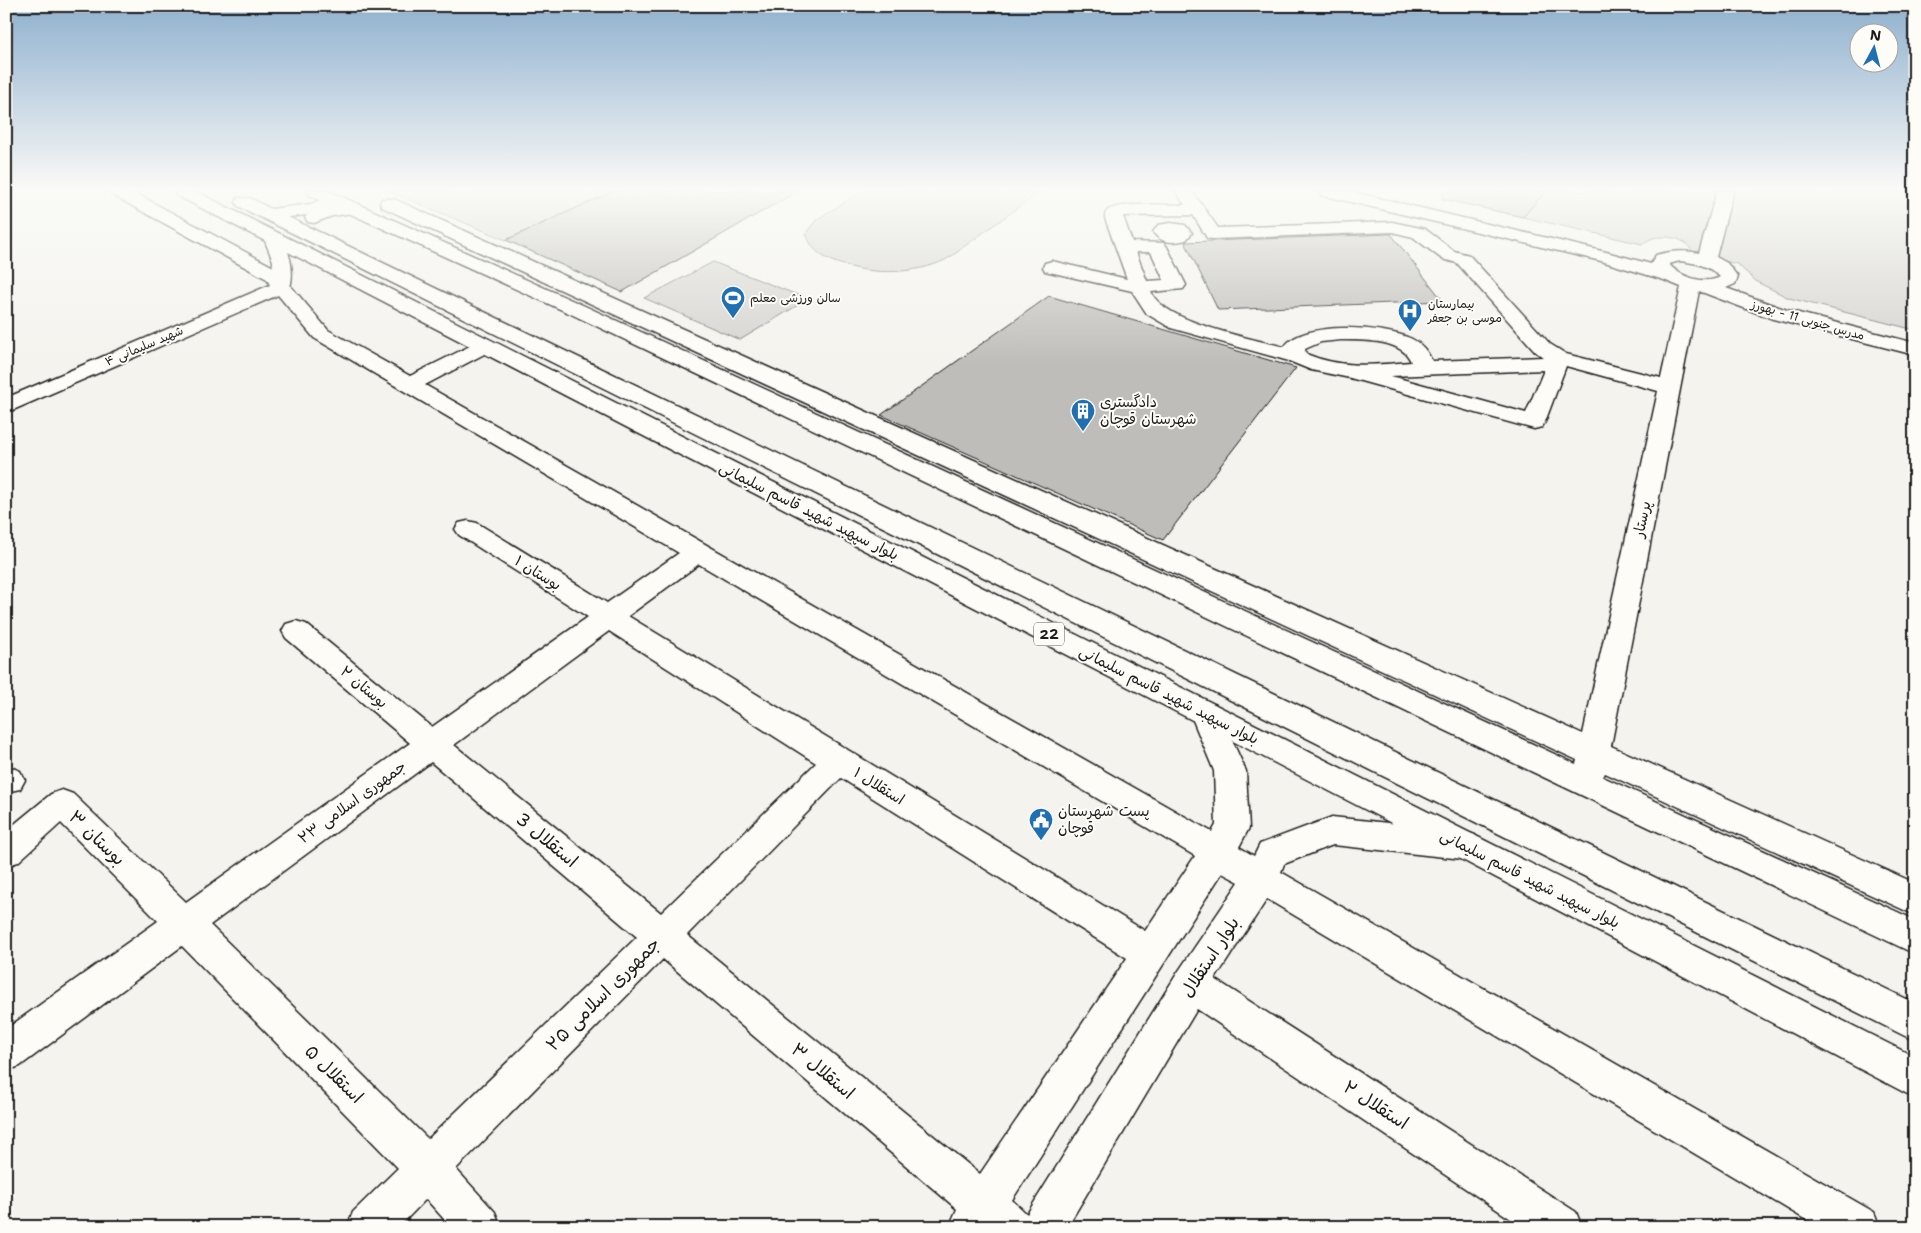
<svg xmlns="http://www.w3.org/2000/svg" width="1921" height="1233" viewBox="0 0 1921 1233" font-family="'Shantell Sans','Playpen Sans Arabic',sans-serif">
  <rect width="100%" height="100%" fill="#f4f3ee"/>
  <filter id="ink" filterUnits="userSpaceOnUse"><feTurbulence type="fractalNoise" baseFrequency=".02" numOctaves="2"/><feDisplacementMap in="SourceGraphic" scale="10" xChannelSelector="R" yChannelSelector="G"/><feConvolveMatrix kernelMatrix="1 2 1 2 8 2 1 2 1" color-interpolation-filters="sRGB"/></filter>
  <g filter="url(#ink)">
    <path fill="#d4d3cf" stroke="#787876" d="M388 191H614L506 240Z
      M862 191H1041C1018 207 996 224 973 240 964 246 955 255 945 260 915 274 875 275 844 265 825 260 812 252 806 233L816 220Z
      M1546 191 1915 192V330L1789 298 1757 282 1737 264 1692 253C1689 238 1666 235 1653 238 1649 239 1646 242 1642 244L1523 217Z
      M713 262 808 299 740 340 644 298Z"/>
    <path fill="#bebdba" stroke="#1c1c1c" d="M614 191H798L622 292 506 240Z
      M1443 191H1546L1523 217 1442 199Z
      M1391 234 1443 301 1218 310 1185 242Z
      M1049 296 1296 368 1163 540 881 415Z"/>
    <g fill="none" stroke-linecap="round" stroke-linejoin="round">
      <defs>
        <path id="minor" d="M110 191H131L281 271 289 284 328 330 410 376 478 342 485 340 492 342 495 346 492 350 425 385 1212 832 1216 825 1214 771 1190 713 1194 705 1205 701 1216 705 1246 771 1249 828 1239 847 1254 856 1260 844 1332 817 1463 831 1475 835 1480 845 1475 855 1463 859 1333 845 1284 864 1281 872 1874 1212 1880 1227H1818L1267 899 1215 979 1576 1212 1582 1227H1523L1197 1009 1067 1227H949L957 1209 663 959 456 1169 495 1212 501 1227H451L426 1199 399 1227H347L353 1212 398 1168 182 946 20 1066 6 1071V1029L158 921 61 823 18 862 6 866V831L51 794 62 790 73 794 186 902 410 743 286 638 282 631 286 624 296 621 306 624 432 727 588 617 459 535 455 529 459 523 468 521 477 523 607 603 679 553 314 338 278 295 6 413V398L270 285 267 279 112 195ZM699 564 1195 856 1145 931 628 616ZM609 631 816 763 661 913 454 745ZM431 762 637 937 428 1139 210 925ZM841 778 1127 958 980 1174 687 935ZM1222 873 1239 882 1178 972 1027 1214 1012 1200Z
          M307 191H329L587 307 1576 764 1577 760 382 207 380 203 382 199H394L1583 734 1658 391 1566 366 1545 422 1542 427 1534 429 1350 378 1311 370 1289 361 1171 328 1147 314 1132 291 1045 271 1043 267 1045 263 1052 261 1127 279 1105 218C1105 215 1105 213 1107 211 1115 202 1171 205 1185 205L1175 191H1192L1218 228 1392 222 1425 229 1454 251 1469 255 1550 344 1566 354 1661 378 1681 287 1664 280 1601 261 1321 195 1319 191H1349L1606 252 1651 264 1656 255C1670 251 1684 250 1699 253L1717 191H1733L1716 257 1727 263 1738 277 1735 284 1726 288 1787 310 1915 343V355L1773 319 1699 291 1611 746 1915 883V915L1605 773 1603 777 1915 920V954L573 315 309 195ZM1193 215 1207 238 1213 239 1392 232 1413 237 1442 259 1457 263 1536 352 1543 357 1432 361C1428 352 1422 344 1412 339 1385 326 1302 320 1284 347 1251 338 1165 323 1151 292L1183 289 1186 285 1167 247 1164 243 1132 242 1123 216ZM1136 252H1151L1164 280 1147 281ZM1680 261C1695 263 1709 265 1720 277 1705 285 1679 277 1669 264ZM1341 340C1362 340 1403 339 1411 362 1372 365 1343 369 1306 354L1305 349 1321 342ZM1544 370 1526 413 1391 376Z
          M1171 223 1185 225 1192 233 1186 240C1174 243 1161 244 1153 232L1158 225Z
          M6 765 20 771 25 780 20 789 6 792Z"/>
        <path id="highway" d="M174 191H195L1915 1057V1098L1453 855 288 252C292 263 294 282 288 291L281 293 274 291 271 287 273 261 265 241 176 195Z
          M333 194 339 195 341 199 334 205 353 203 359 204 362 208 359 212 332 216 314 223 308 222 305 218 307 215 288 217 1915 1003V1041L238 206 236 202 238 198H250L271 209 311 204Z"/>
      </defs>
      <use href="#minor" stroke="#1c1c1c" stroke-width="3"/>
      <use href="#highway" stroke="#1c1c1c" stroke-width="3"/>
      <use href="#minor" fill="#fdfcf7" fill-rule="evenodd"/>
      <use href="#highway" fill="#fdfcf7" fill-rule="evenodd"/>
    </g>
  </g>
  <linearGradient id="sky" x2="0" y2="1"><stop stop-color="#8fb0ce"/><stop offset="0.52" stop-color="#fafaf7"/><stop offset="1" stop-color="#fafaf7" stop-opacity="0"/></linearGradient>
  <rect width="1921" height="364" fill="url(#sky)"/>
  <defs>
    <symbol id="stadium-pin" viewBox="-11 -11 22 30"><path d="M0 17L-7.5 6A9.5 9.5 0 1 1 7.5 6Z" fill="#1f6fb2" stroke="#fdfcf7"/><path d="M0-5a6.5 5 0 1 0 0 10a6.5 5 0 1 0 0-10ZM-3.5-1.8h7v3.6h-7Z" fill="#fff"/></symbol>
    <symbol id="hospital-pin" viewBox="-11 -11 22 30"><path d="M0 17L-7.5 6A9.5 9.5 0 1 1 7.5 6Z" fill="#1f6fb2" stroke="#fdfcf7"/><path d="M-5-5h3v3.5h4V-5h3V5h-3V1.5h-4V5h-3Z" fill="#fff"/></symbol>
    <symbol id="building-pin" viewBox="-11 -11 22 30"><path d="M0 17L-7.5 6A9.5 9.5 0 1 1 7.5 6Z" fill="#1f6fb2" stroke="#fdfcf7"/><path d="M-4-6H4V6H1V3H-1V6H-4ZM-2.5-4.3h1.7v1.8h-1.7ZM.8-4.3h1.7v1.8H.8ZM-2.5-1h1.7V.8h-1.7ZM.8-1h1.7V.8H.8Z" fill="#fff"/></symbol>
    <symbol id="civic-pin" viewBox="-11 -11 22 30"><path d="M0 17L-7.5 6A9.5 9.5 0 1 1 7.5 6Z" fill="#1f6fb2" stroke="#fdfcf7"/><path d="M-.6-6.5H3V-4.5H.6V-3L4-1V1h2V6H-6V1h2V-1L-.6-3ZM-1.2 2.5V6h2.4V2.5Z" fill="#fff"/></symbol>
  </defs>
  <g fill-rule="evenodd">
    <use href="#stadium-pin" x="719" y="284" width="28" height="38"/>
    <use href="#hospital-pin" x="1396" y="297" width="28" height="38"/>
    <use href="#building-pin" x="1069" y="397" width="28" height="38"/>
    <use href="#civic-pin" x="1027" y="806" width="28" height="38"/>
  </g>
  <g text-anchor="middle" dominant-baseline="central" stroke-width="4" stroke-linejoin="round" paint-order="stroke">
    <g font-size="12" fill="#1c1c1c" stroke="#fdfcf7" text-anchor="start">
      <text x="750" y="298">سالن ورزشی معلم</text>
      <text x="1428" y="304">بیمارستان<tspan x="1428" dy="14">موسی بن جعفر</tspan></text>
    </g>
    <g font-size="12" fill="#1c1c1c" stroke="#fdfcf7">
      <text transform="translate(1808 320) rotate(16)">مدرس جنوبی 11 - بهورز</text>
      <text transform="translate(144 346) rotate(-23)">شهید سلیمانی ۴</text>
    </g>
    <rect fill="#fdfcf7" stroke="#605f5e" stroke-width="1" x="1034" y="622.5" width="30" height="23" rx="4"/>
    <g font-size="14" font-weight="bold" fill="#1c1c1c">
      <text x="1049" y="634">22</text>
    </g>
    <g font-size="15" fill="#1c1c1c" stroke="#fdfcf7" text-anchor="start">
      <text x="1100" y="402">دادگستری<tspan x="1100" dy="17">شهرستان قوچان</tspan></text>
      <text x="1058" y="811">پست شهرستان<tspan x="1058" dy="17">قوچان</tspan></text>
    </g>
    <g font-size="15" fill="#1c1c1c" stroke="#fdfcf7">
      <text transform="translate(809 511) rotate(27)">بلوار سپهبد شهید قاسم سلیمانی</text>
      <text transform="translate(1642 519) rotate(-78)">پرستار</text>
      <text transform="translate(538 573) rotate(32)">بوستان ۱</text>
      <text transform="translate(364 687) rotate(40)">بوستان ۲</text>
      <text transform="translate(1169 695) rotate(27)">بلوار سپهبد شهید قاسم سلیمانی</text>
      <text transform="translate(879 786) rotate(32)">استقلال ۱</text>
      <text transform="translate(352 802) rotate(-36)">جمهوری اسلامی ۲۳</text>
      <text transform="translate(1530 879) rotate(27)">بلوار سپهبد شهید قاسم سلیمانی</text>
    </g>
    <g font-size="18" fill="#1c1c1c" stroke="#fdfcf7">
      <text transform="translate(97 838) rotate(44)">بوستان ۳</text>
      <text transform="translate(547 840) rotate(40)">استقلال 3</text>
      <text transform="translate(1210 957) rotate(-57)">بلوار استقلال</text>
      <text transform="translate(603 994) rotate(-45)">جمهوری اسلامی ۲۵</text>
      <text transform="translate(823 1071) rotate(40)">استقلال ۳</text>
      <text transform="translate(334 1074) rotate(45)">استقلال ۵</text>
      <text transform="translate(1376 1105) rotate(33)">استقلال ۲</text>
    </g>
  </g>
  <rect width="1921" height="1233" fill="none" stroke="#fdfcf7" stroke-width="25"/>
  <rect x="12" y="12" width="1896" height="1208" fill="none" stroke="#1c1c1c" stroke-width="2" filter="url(#ink)"/>
  <g transform="translate(1874 48) rotate(7)"><circle r="24" fill="#fdfcf7" stroke="#a3a29f"/>
  <path d="M0-4L9 19L0 12L-9 19Z" fill="#1f6fb2"/>
  <text y="-8" font-size="14" font-weight="bold" text-anchor="middle" fill="#1c1c1c">N</text>
  </g>
</svg>
